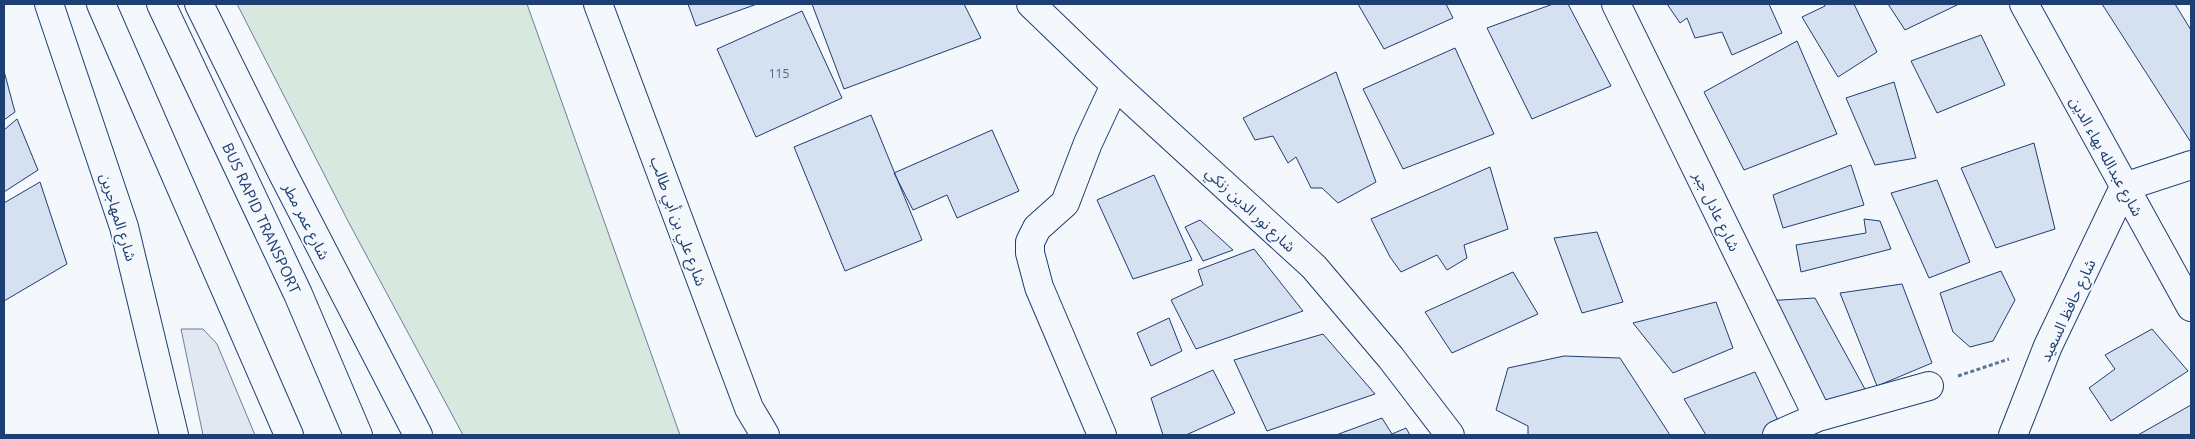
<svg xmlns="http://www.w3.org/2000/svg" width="2195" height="439" viewBox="0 0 2195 439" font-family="'Open Sans','Noto Sans Arabic',sans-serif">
  <rect width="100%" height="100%" fill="#f4f7fb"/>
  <path fill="#d7e8df" stroke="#687fa3" d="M237 4H527L680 435H463L349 223Z"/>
  <path fill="#e3e8f0" stroke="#687fa3" d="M181 329H203L217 344 255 435H203Z"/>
  <path fill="#d5e0f0" stroke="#1d3f73" d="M688 4H757L696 26Z
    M812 4H964L981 38 844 89Z
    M1358 4H1446L1453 18 1384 49Z
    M1553 4H1568L1611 86 1532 119 1487 28Z
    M1667 4H1769L1782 33 1732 55 1722 32 1695 38 1687 18 1680 23Z
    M1825 4H1854L1877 52 1838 77 1802 17 1825 6Z
    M1888 4H1959L1905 30Z
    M2102 4H2175L2191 30V140L2190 141Z
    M802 11 842 98 756 137 717 49Z
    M1981 35 2005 85 1937 113 1911 61Z
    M1797 41 1837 134 1744 170 1704 92Z
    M1455 48 1494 134 1403 169 1363 89Z
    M4 71 15 112 4 120Z
    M1336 72 1376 182 1338 203 1322 188H1311L1296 157 1288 163 1273 136 1255 140 1243 118Z
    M1894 82 1916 158 1875 165 1846 98Z
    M871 115 922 240 845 271 794 147Z
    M17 119 38 170 4 192V130Z
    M992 130 1019 191 957 218 947 195 913 210 894 173Z
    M2034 143 2055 229 1996 248 1961 168Z
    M1851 165 1864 205 1783 228 1773 195Z
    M1490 167 1508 229 1464 245 1467 258 1447 270 1437 255 1401 272 1390 257 1371 219Z
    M1154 175 1192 260 1133 279 1097 200Z
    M1937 180 1970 262 1929 278 1891 193Z
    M40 182 67 264 4 301V203Z
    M1864 219 1880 221 1891 249 1801 272 1796 245 1866 233Z
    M1200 220 1233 250 1203 261 1185 227Z
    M1597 232 1623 302 1582 313 1554 238Z
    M1254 249 1303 311 1196 349 1171 300 1203 285 1198 270Z
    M2001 271 2015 300 1993 341 1970 347 1953 332 1940 293Z
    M1513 272 1538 314 1452 353 1425 312Z
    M1902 284 1932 363 1877 386 1840 293Z
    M1815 298 1866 391 1825 410 1764 301Z
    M1716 302 1733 348 1673 373 1633 323Z
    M1169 318 1182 351 1151 366 1137 333Z
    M2152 329 2188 371 2111 421 2089 388 2115 369 2105 355Z
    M1323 334 1375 394 1267 431 1234 360Z
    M1564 356 1620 358 1670 435H1528V426L1496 410 1508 368Z
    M1213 370 1235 413 1186 435H1163L1151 398Z
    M1755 372 1782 429 1767 435H1706L1684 399Z
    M2191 405V435H2138Z
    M1382 418 1392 434 1406 428 1410 435H1336Z"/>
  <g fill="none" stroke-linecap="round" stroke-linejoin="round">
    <defs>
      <path id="minor" d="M49 4 124 227 174 435
        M161 4 298 294 358 435
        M1031 4 1115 85 1314 267 1391 358 1450 435
        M1616 4 1818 417
        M2024 4 2191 307
        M2124 187 2191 165
        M1102 435 1039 287 1030 253V242L1037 228 1065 203 1088 143 1115 85
        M1777 435 1818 417 1929 386
        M2013 435 2048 346 2124 187"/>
      <path id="major" d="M101 4 289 435
        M199 4 283 174 418 435
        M598 4 749 408 765 435"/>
    </defs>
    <use href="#minor" stroke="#1d3f73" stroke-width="30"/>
    <use href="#major" stroke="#1d3f73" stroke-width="30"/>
    <path stroke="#5e769c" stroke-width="3" stroke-dasharray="4 2.5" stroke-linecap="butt" d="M1958 376 2009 359"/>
    <use href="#minor" stroke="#f4f7fb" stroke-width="28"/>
    <use href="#major" stroke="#f4f7fb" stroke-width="28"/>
  </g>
  <g text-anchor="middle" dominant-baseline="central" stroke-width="4" stroke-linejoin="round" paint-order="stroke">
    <g font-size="12" fill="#4b6792">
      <text x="779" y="73">115</text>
    </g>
    <g font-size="15" fill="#1d3f73" stroke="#f4f7fb">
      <text transform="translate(2107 156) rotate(61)">شارع عبدالله بهاء الدين</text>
      <text transform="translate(1251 209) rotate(43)">شارع نور الدين زنكي</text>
      <text transform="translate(1717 211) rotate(64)">شارع عادل جبر</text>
      <text transform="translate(119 217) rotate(73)">شارع المهاجرين</text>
      <text transform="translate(262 218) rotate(65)">BUS RAPID TRANSPORT</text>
      <text transform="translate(307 221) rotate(63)">شارع عمر مطر</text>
      <text transform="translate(679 221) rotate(70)">شارع علي بن أبي طالب</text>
      <text transform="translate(2067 310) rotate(-65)">شارع حافظ السعيد</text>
    </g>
  </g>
  <rect width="2195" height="439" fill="none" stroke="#1d3f73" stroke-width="10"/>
</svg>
